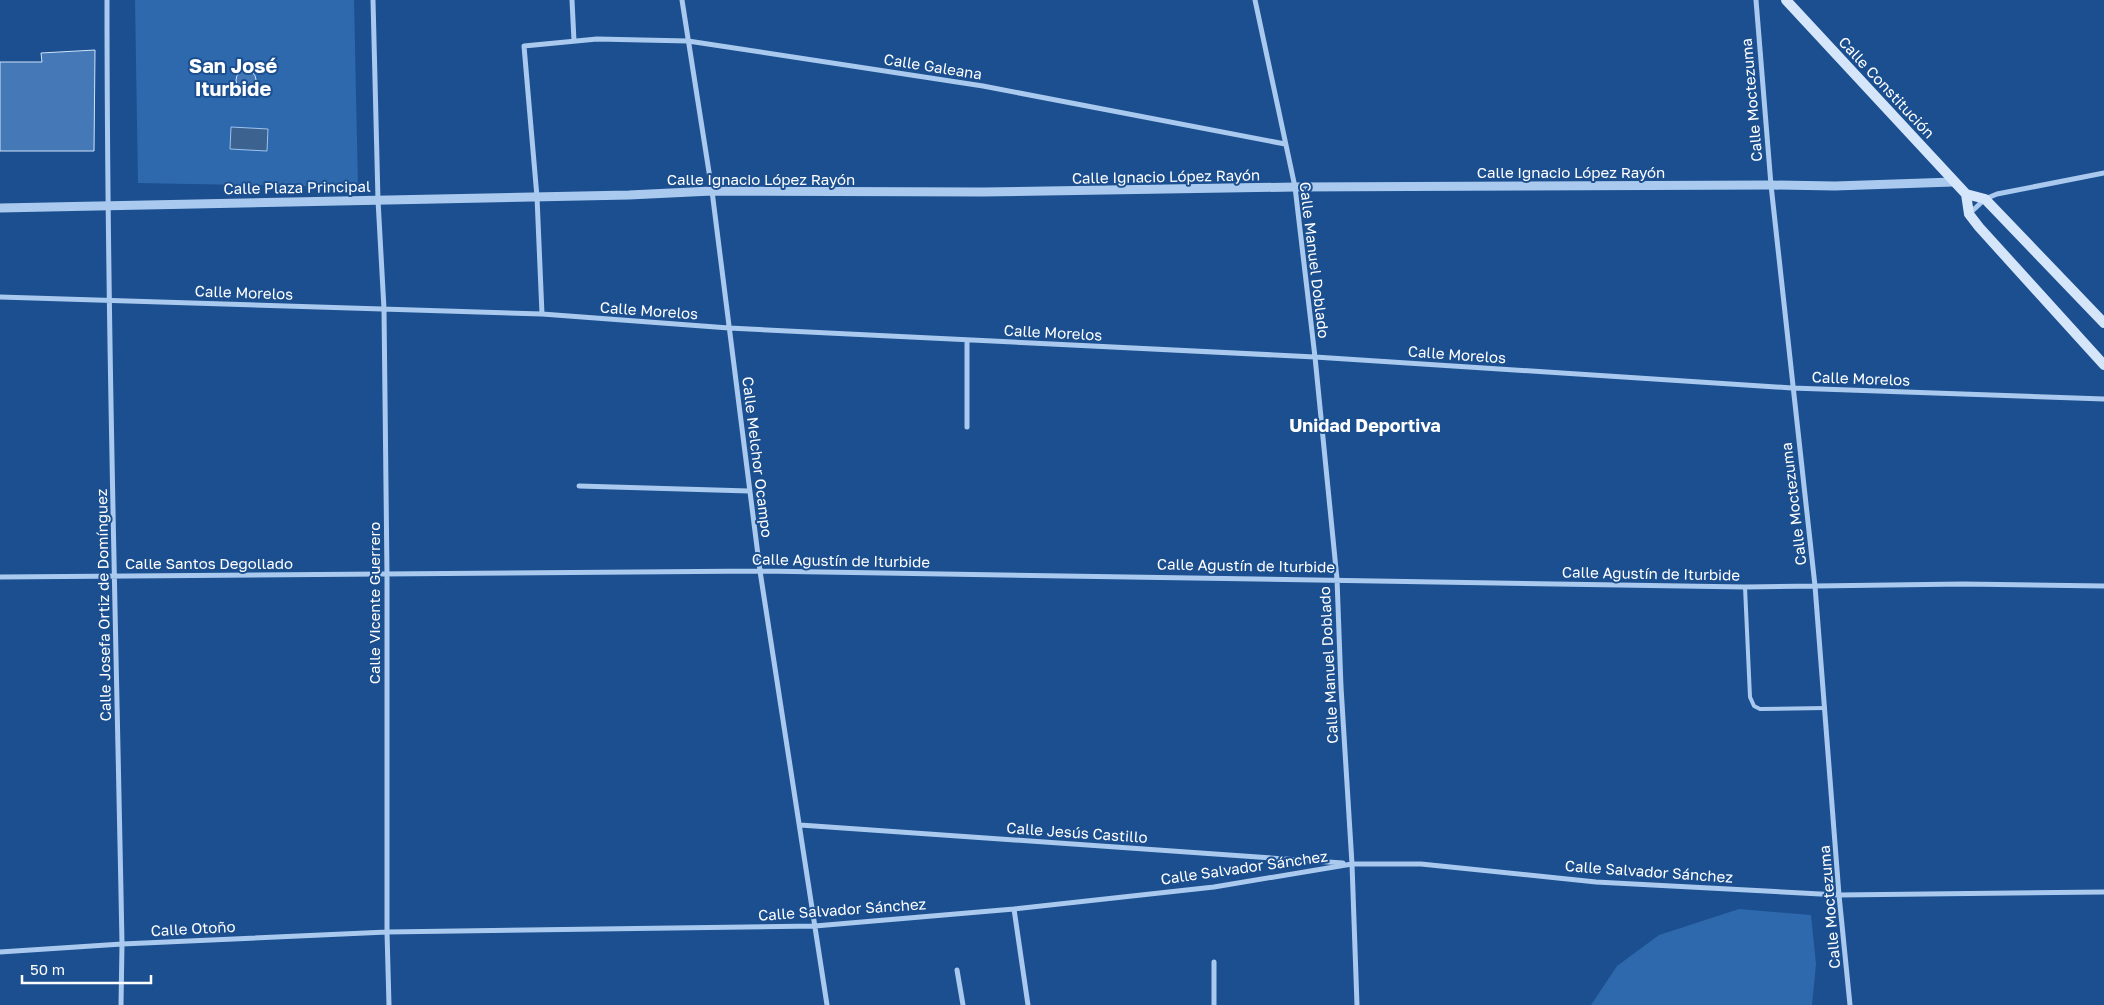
<svg xmlns="http://www.w3.org/2000/svg" width="2104" height="1005" viewBox="0 0 2104 1005" font-family="'Golos Text',sans-serif">
  <rect width="100%" height="100%" fill="#1b4f8f"/>
  <path fill="#2e69ad" d="M135 0H354L358 187 138 183Z
    M1739 909 1811 915 1816 964 1812 1005H1591L1617 966 1659 935Z"/>
  <path fill="#3c6290" stroke="#9cc4f0" d="M231 127 268 129 267 151 230 149Z"/>
  <path fill="#4478b7" stroke="#cfe3fa" d="M95 50 94 151H0V62H42L41 53Z
    M236 80a10 10 0 1 1 20 0a10 10 0 1 1-20 0Z"/>
  <g fill="none" stroke-linecap="round" stroke-linejoin="round">
    <path stroke="#a9c9ee" stroke-width="4" d="M1745 587 1750 697 1754 706 1760 709 1825 708"/>
    <path stroke="#a9c9ee" stroke-width="5" d="M107 0C107 315 116 629 122 944L121 1005
      M373 0 378 200 384 309 387 575V932L389 1005
      M572 0 574 41
      M682 0 712 191 760 571 827 1005
      M1255 0 1295 187 1315 357 1337 579 1341 687 1352 864 1357 1005
      M1756 0 1771 185 1815 586 1839 895 1850 1005
      M1969 214 1985 199 1997 194 2104 173
      M0 297 542 314 729 328 1315 357 1792 388 2104 399
      M542 314 537 197 524 46 597 39 688 41 983 86 1285 144
      M967 340V427
      M579 486 749 491
      M0 577 760 571 1745 587 1963 584 2104 586
      M800 825 1343 863
      M1014 909 1028 1005
      M0 952 122 944 387 932 815 926 1014 909 1214 887 1352 864H1421L1596 882 1839 895 2104 892
      M1214 962V1005
      M957 970 963 1005"/>
    <path stroke="#a9c9ee" stroke-width="9" d="M0 208 629 195 712 191 983 192 1295 187 1771 185 1835 186 1953 182"/>
    <path stroke="#d6e6fa" stroke-width="10" d="M1786 0 1966 194 1985 199 2104 323
      M1966 194 1969 214 1979 227 2104 365"/>
  </g>
  <g text-anchor="middle" dominant-baseline="central" stroke-width="4" stroke-linejoin="round" paint-order="stroke">
    <g font-size="15" fill="#fff" stroke="#1b4f8f">
      <text transform="translate(933 66) rotate(9)">Calle Galeana</text>
      <text transform="translate(1887 87) rotate(47)">Calle Constitución</text>
      <text transform="translate(1751 100) rotate(-95)">Calle Moctezuma</text>
      <text x="1571" y="172">Calle Ignacio López Rayón</text>
      <text transform="translate(1166 176) rotate(-1)">Calle Ignacio López Rayón</text>
      <text x="761" y="179">Calle Ignacio López Rayón</text>
      <text transform="translate(297 187) rotate(-1)">Calle Plaza Principal</text>
      <text transform="translate(1315 260) rotate(83)">Calle Manuel Doblado</text>
      <text transform="translate(244 292) rotate(2)">Calle Morelos</text>
      <text transform="translate(649 310) rotate(4)">Calle Morelos</text>
      <text transform="translate(1053 332) rotate(3)">Calle Morelos</text>
      <text transform="translate(1457 354) rotate(4)">Calle Morelos</text>
      <text transform="translate(1861 378) rotate(2)">Calle Morelos</text>
      <text transform="translate(758 457) rotate(83)">Calle Melchor Ocampo</text>
      <text transform="translate(1793 504) rotate(-97)">Calle Moctezuma</text>
      <text transform="translate(841 560) rotate(1)">Calle Agustín de Iturbide</text>
      <text x="209" y="563">Calle Santos Degollado</text>
      <text transform="translate(1246 565) rotate(1)">Calle Agustín de Iturbide</text>
      <text transform="translate(1651 573) rotate(1)">Calle Agustín de Iturbide</text>
      <text transform="translate(374 603) rotate(-90)">Calle Vicente Guerrero</text>
      <text transform="translate(103 605) rotate(-91)">Calle Josefa Ortiz de Domínguez</text>
      <text transform="translate(1328 665) rotate(-93)">Calle Manuel Doblado</text>
      <text transform="translate(1077 832) rotate(4)">Calle Jesús Castillo</text>
      <text transform="translate(1244 867) rotate(-8)">Calle Salvador Sánchez</text>
      <text transform="translate(1649 871) rotate(4)">Calle Salvador Sánchez</text>
      <text transform="translate(1829 907) rotate(-95)">Calle Moctezuma</text>
      <text transform="translate(842 909) rotate(-4)">Calle Salvador Sánchez</text>
      <text transform="translate(193 928) rotate(-3)">Calle Otoño</text>
    </g>
    <g font-size="18" font-weight="bold" fill="#fff" stroke="#1b4f8f">
      <text x="1365" y="425">Unidad Deportiva</text>
    </g>
    <g font-size="20" font-weight="bold" fill="#fff" stroke="#1b4f8f">
      <text x="233" y="65">San José<tspan x="233" dy="23">Iturbide</tspan></text>
    </g>
  </g>
  <path d="M22 975v8h129v-8" fill="none" stroke="#ffffff" stroke-width="2.5"/>
  <text x="30" y="975" font-size="15" fill="#ffffff" stroke="#1b4f8f" stroke-width="4" paint-order="stroke">50 m</text>
</svg>
